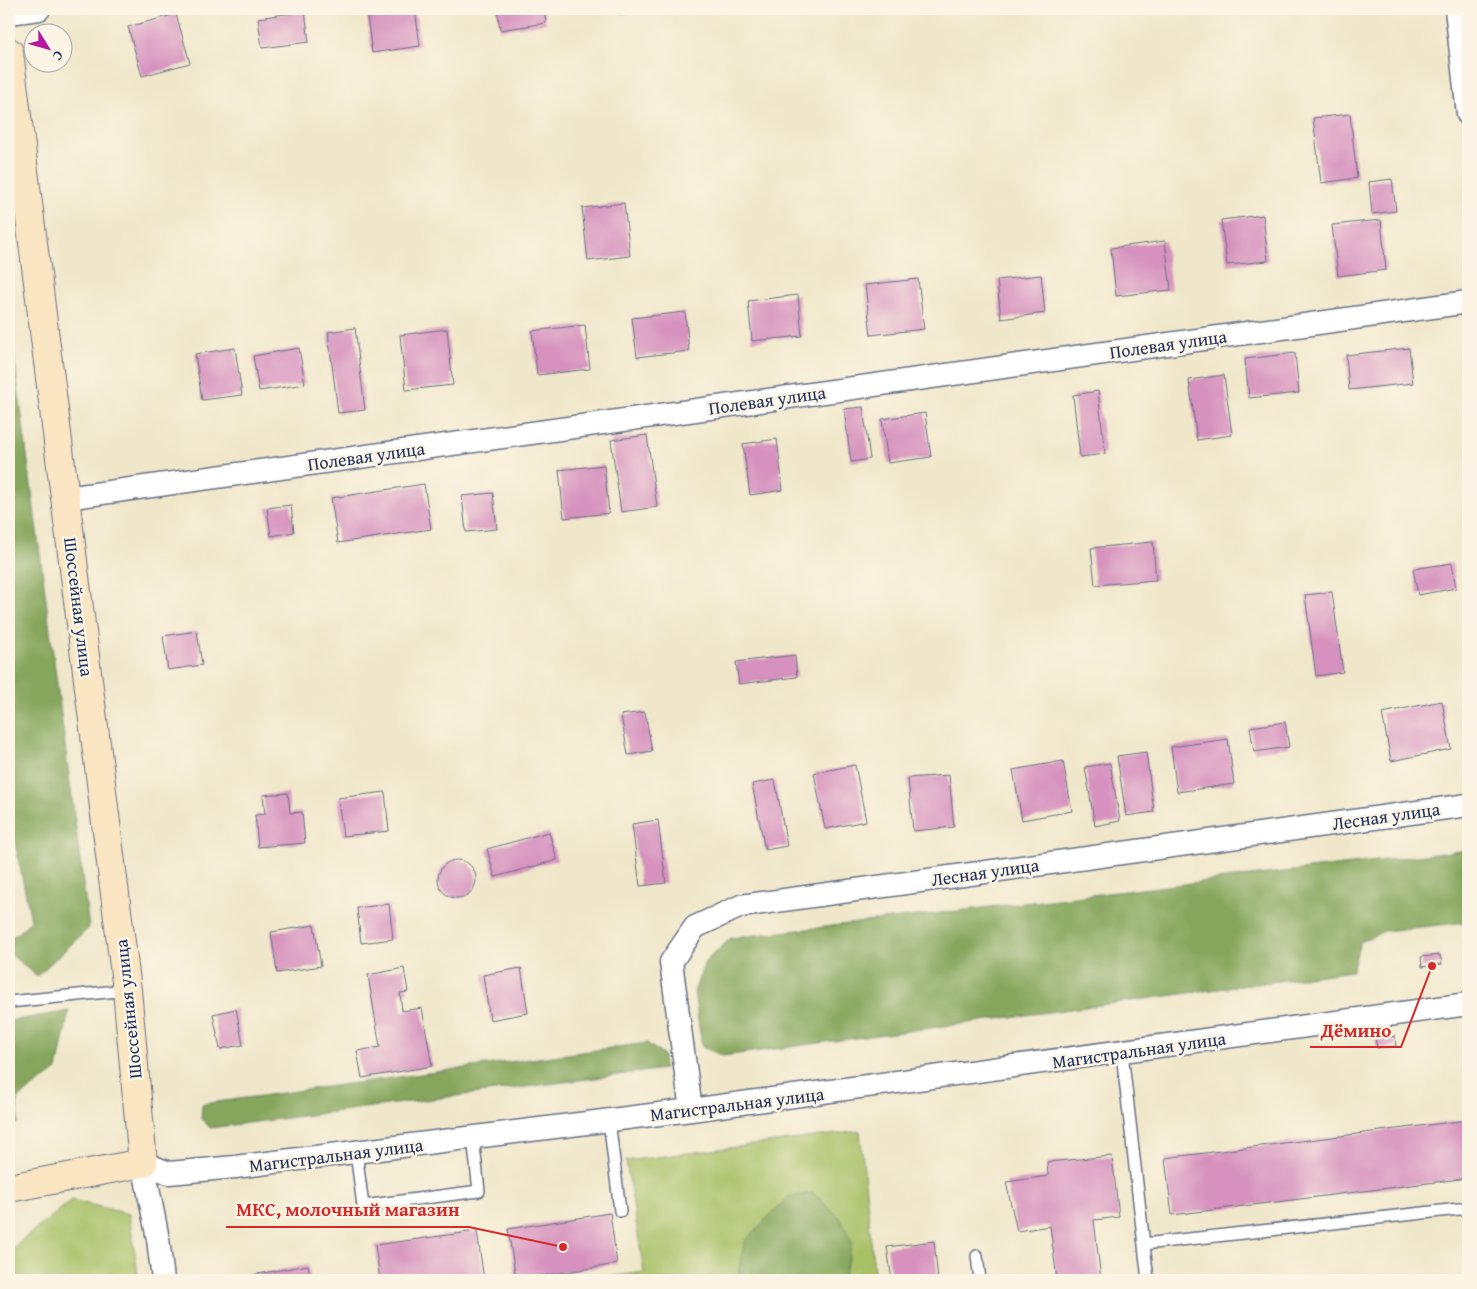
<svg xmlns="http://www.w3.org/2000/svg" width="1477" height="1289" viewBox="0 0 1477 1289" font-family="'Gentium Book Plus',serif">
  <rect width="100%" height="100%" fill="#fcf5e5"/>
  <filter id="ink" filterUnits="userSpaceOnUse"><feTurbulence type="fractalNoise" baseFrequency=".02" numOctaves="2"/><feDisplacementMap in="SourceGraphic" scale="10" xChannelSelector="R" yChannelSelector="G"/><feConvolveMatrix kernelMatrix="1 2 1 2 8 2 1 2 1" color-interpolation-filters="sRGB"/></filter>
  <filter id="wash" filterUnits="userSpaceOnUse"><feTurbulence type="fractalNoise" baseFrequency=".0096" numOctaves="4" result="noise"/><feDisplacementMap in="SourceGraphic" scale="20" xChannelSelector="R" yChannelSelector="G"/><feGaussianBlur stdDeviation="1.12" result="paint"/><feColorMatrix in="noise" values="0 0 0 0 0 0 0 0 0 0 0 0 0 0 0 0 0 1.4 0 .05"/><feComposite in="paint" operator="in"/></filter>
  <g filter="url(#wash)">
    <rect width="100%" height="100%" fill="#f0e7ca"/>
    <path fill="#a7c066" stroke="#617862" d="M860 1131 875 1280H586L644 1272 626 1161Z
      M72 1200 129 1214 139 1280H9V1267L15 1246Z"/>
    <path fill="#85a65b" stroke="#506a5c" d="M9 317 89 928 37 976 9 953 11 937 19 933 31 920 9 814Z
      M1468 850V922L1384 931 1360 942 1352 971 723 1056 702 1047 694 992 705 962 731 938Z
      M69 1011 57 1070 17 1099 18 1123 9 1125V1021Z
      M647 1043 663 1055 664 1069 210 1128 201 1119 202 1104Z
      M813 1193 840 1218 852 1242 843 1280H739V1268L745 1241 788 1197Z"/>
    <g id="blocks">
      <path fill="#d691be" d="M366 9H415L420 46 372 53Z
        M497 9H544L546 23 500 30Z
        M621 9H653V10L622 14Z
        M305 11 309 42 262 48 258 18Z
        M176 14 190 63 142 76 128 27Z
        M1350 114 1357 178 1321 183 1313 118Z
        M1392 179 1396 211 1372 214 1369 182Z
        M624 203 630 256 588 261 582 208Z
        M1263 215 1268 261 1227 265 1221 220Z
        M1381 220 1386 270 1338 276 1332 225Z
        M1165 241 1171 290 1116 296 1111 248Z
        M1041 275 1045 313 1001 319 997 280Z
        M918 279 924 329 871 335 865 285Z
        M798 295 802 336 752 341 748 301Z
        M685 312 689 351 637 357 632 318Z
        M585 325 590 369 537 375 532 331Z
        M355 328 365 410 338 413 328 332Z
        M447 329 453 385 406 390 400 335Z
        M235 348 242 395 202 400 195 354Z
        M299 348 305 384 259 391 253 356Z
        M1409 348 1413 383 1349 390 1346 355Z
        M1295 353 1299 393 1249 398 1245 359Z
        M1224 375 1232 435 1197 440 1189 380Z
        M1098 391 1105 454 1080 457 1073 395Z
        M863 407 870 459 851 462 844 409Z
        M925 413 931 457 888 463 882 419Z
        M647 435 657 507 621 512 611 440Z
        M777 439 783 490 750 495 743 444Z
        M604 465 609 513 564 518 559 470Z
        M424 484 431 529 338 543 331 498Z
        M493 493 497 529 466 532 462 496Z
        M291 505 294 532 271 536 267 508Z
        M1153 542 1156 580 1095 585 1091 548Z
        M1452 563 1456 588 1418 595 1413 569Z
        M1332 592 1343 672 1316 676 1305 595Z
        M197 631 202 665 168 670 163 636Z
        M795 655 797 677 739 684 736 662Z
        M1442 701 1451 749 1391 761 1382 713Z
        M645 712 652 751 628 755 621 715Z
        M1285 722 1289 747 1254 752 1250 727Z
        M1228 739 1234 784 1177 792 1171 747Z
        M1146 752 1154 812 1126 816 1117 756Z
        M1063 761 1072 811 1022 820 1013 770Z
        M1110 763 1120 821 1095 826 1085 767Z
        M855 765 866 821 825 829 814 773Z
        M949 775 954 827 913 831 908 778Z
        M775 780 787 846 765 850 752 784Z
        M385 792 389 831 343 836 338 798Z
        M288 793 290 813 302 812 305 843 258 847 255 815 265 814 263 795Z
        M658 820 666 883 640 886 632 824Z
        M549 832 557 860 495 877 487 849Z
        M438 879a19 19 0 1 1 38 0a19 19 0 1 1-38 0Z
        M389 904 393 939 361 943 357 908Z
        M314 925 321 966 277 973 271 932Z
        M1440 955 1442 964 1422 967 1421 957Z
        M404 968 408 992 400 993 402 1011 422 1008 432 1066 362 1078 357 1051 380 1047 368 975Z
        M521 968 528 1013 490 1020 483 975Z
        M236 1009 243 1045 220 1049 213 1014Z
        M1395 1036 1396 1046 1377 1048 1375 1039Z
        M1468 1120V1178L1172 1215 1165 1158Z
        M1112 1156 1119 1217 1094 1220 1101 1280H1057L1050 1226 1017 1231 1006 1182 1048 1176 1047 1162Z
        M610 1213 617 1264 516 1280 508 1229Z
        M477 1231 484 1280H380L375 1245Z
        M934 1241 938 1280H892L887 1247Z
        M308 1265 311 1280H253L252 1275Z"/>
    </g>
  </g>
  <g filter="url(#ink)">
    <use href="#blocks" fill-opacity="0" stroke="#666f84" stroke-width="1"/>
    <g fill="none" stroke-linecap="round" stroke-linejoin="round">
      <defs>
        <path id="lane" d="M9 1002 127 990
          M1122 1053 1148 1280
          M609 1120 620 1211
          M356 1152 363 1206 479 1191 473 1137
          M1144 1244 1468 1208
          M977 1256 980 1280"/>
        <path id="street" d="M1456 9 1468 114
          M9 13 39 9
          M66 498 1468 302
          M691 1110 671 962 695 927 741 906 1468 805
          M143 1163 169 1173 235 1167 691 1110 1468 1004
          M143 1163 158 1239 163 1280"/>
        <path id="secondary" d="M9 52 127 990 143 1163 9 1188"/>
      </defs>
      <use href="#lane" stroke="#666f84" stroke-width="14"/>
      <use href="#street" stroke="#666f84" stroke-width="25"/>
      <use href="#secondary" stroke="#666f84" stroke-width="30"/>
      <use href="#lane" stroke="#fff" stroke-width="11"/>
      <use href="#street" stroke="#fff" stroke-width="22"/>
      <use href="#secondary" stroke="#fbe6c4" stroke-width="28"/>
    </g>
  </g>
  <g text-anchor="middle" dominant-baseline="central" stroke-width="5" stroke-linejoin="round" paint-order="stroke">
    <g font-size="18" fill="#1b2f5e" stroke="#fcf5e5">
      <text transform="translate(1168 344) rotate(-8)">Полевая улица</text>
      <text transform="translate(767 400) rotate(-8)">Полевая улица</text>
      <text transform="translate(366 456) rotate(-8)">Полевая улица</text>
      <text transform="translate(79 607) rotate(83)">Шоссейная улица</text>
      <text transform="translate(1386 816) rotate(-8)">Лесная улица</text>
      <text transform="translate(985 872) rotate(-8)">Лесная улица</text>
      <text transform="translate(128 1009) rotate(-96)">Шоссейная улица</text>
      <text transform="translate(1139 1050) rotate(-8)">Магистральная улица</text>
      <text transform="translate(737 1104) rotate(-7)">Магистральная улица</text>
      <text transform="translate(336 1155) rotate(-7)">Магистральная улица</text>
    </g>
  </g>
  <path fill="none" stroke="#d62828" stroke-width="2" d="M1432 966L1401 1047H1310M563 1247L469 1227H226"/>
  <g fill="#d62828" stroke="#fcf5e5" stroke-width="2">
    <circle cx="1432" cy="966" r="5"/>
    <circle cx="563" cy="1247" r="5"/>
  </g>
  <g font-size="19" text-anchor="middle" font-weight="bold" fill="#d62828" stroke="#fcf5e5" stroke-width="5" stroke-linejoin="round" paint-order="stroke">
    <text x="1356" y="1037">Дёмино</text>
    <text x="348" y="1216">МКС, молочный магазин</text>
  </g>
  <rect width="1477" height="1289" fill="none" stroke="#fcf5e5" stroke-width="30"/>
  <g transform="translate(48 48) rotate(127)"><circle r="24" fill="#fcf5e5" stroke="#a2a6af"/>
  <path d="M0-4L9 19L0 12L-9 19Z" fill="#b5179e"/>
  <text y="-8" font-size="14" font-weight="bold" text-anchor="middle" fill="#1b2f5e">С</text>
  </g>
</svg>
